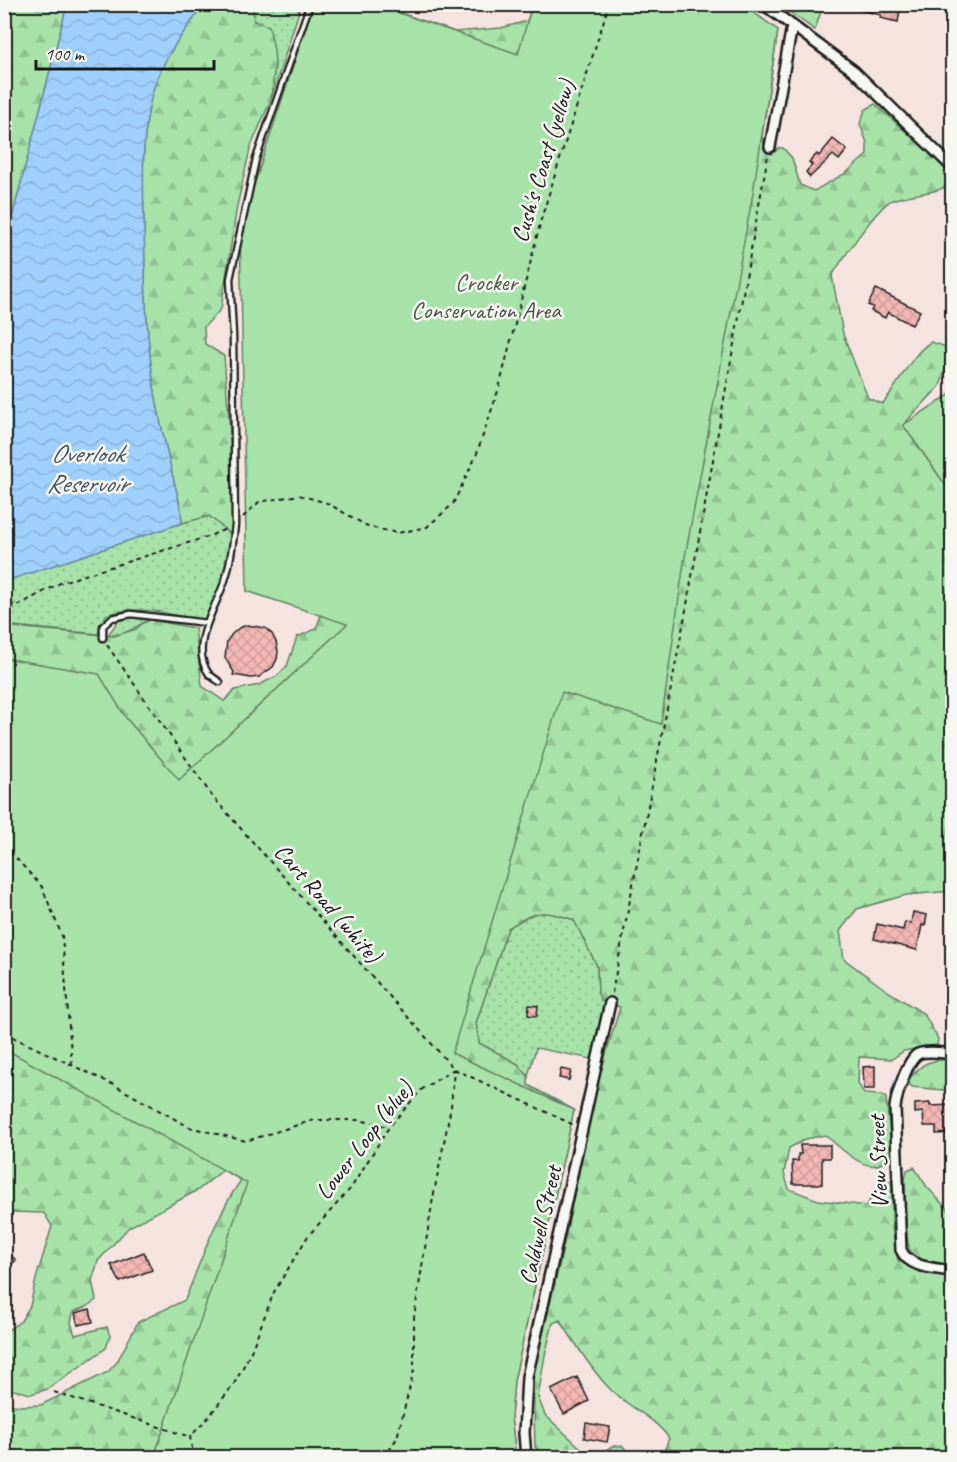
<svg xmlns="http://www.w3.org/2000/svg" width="957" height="1462" viewBox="0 0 957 1462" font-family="Caveat,sans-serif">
  <defs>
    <pattern id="grass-dots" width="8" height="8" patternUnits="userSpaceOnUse" patternTransform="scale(1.5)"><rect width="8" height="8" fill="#a7e3a9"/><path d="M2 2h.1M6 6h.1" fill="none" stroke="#8fc291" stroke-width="1.8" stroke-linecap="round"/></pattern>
    <pattern id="forest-firs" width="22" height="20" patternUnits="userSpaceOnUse" patternTransform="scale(1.5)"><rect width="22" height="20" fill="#a7e3a9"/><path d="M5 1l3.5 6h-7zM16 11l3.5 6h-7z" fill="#8fc291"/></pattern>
    <pattern id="water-waves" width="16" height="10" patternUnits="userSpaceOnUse" patternTransform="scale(1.5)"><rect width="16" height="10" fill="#9fd0fc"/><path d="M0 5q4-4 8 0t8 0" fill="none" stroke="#88b2d7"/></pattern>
    <pattern id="building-cross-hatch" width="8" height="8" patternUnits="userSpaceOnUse" patternTransform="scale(1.5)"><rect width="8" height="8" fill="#f3b7b5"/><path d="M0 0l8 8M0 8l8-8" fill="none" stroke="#d09d9b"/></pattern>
  </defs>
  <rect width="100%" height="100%" fill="#f5e3e0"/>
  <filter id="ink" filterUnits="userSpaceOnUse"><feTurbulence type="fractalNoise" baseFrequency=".0167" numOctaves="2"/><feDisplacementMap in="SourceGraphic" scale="12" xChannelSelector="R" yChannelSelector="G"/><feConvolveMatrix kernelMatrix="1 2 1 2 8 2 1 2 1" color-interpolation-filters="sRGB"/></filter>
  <g filter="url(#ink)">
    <path fill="url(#grass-dots)" stroke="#628062" stroke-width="1.5" d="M253 5H301L271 99 275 64 253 21Z
      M209 516 233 536C226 564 221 595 203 620L198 621C169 613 136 604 106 615L98 634 13 626 5 609V581L182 523Z
      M126 617 150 620C136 625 125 637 108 635L118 621Z
      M533 913H554L574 920 597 966 598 993 606 1003 592 1059 536 1048 528 1076 518 1064 479 1043 476 1023 508 928Z"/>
    <path fill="url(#forest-firs)" stroke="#628062" stroke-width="1.5" d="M5 5H67L5 245Z
      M204 5H253L254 21 269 26 274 50 275 64 271 99 250 149 237 206 221 309 204 327 205 344 224 356 230 433 233 536 209 516 182 523 181 510C170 464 158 419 152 372 145 322 145 272 144 222 143 178 141 133 153 90 163 58 184 31 204 5Z
      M313 5H389L395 11 455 32 501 28 527 21 532 5H743L778 30 762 137 766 150 772 154 779 148H783L792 158 800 185 814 191 846 173 867 155V143L860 124 865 110 875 104 952 173V182C942 194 908 193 892 200 878 206 841 261 832 276L843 334 868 398 882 404C899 386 911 353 931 342L944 346 948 360 940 386 903 425 952 494V891L906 895 857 909 840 931 844 959 886 990 924 1014 938 1039 937 1045 904 1051 892 1059 859 1057 858 1083 864 1094 881 1095 886 1098 892 1154C872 1183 844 1150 825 1135L806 1139 789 1148 784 1173 789 1189 818 1200 867 1206 874 1191 883 1182 892 1181V1228L898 1261 928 1273 952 1276V1435L945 1450 949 1457H662L669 1438C654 1417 630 1408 612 1391 591 1370 576 1344 560 1320L553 1323 545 1355 538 1397 545 1415 583 1450 596 1454 614 1446H623L631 1457H544L535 1447 533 1376 562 1253 598 1081 620 1007 601 1001 598 993 597 966 574 920C540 909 537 910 508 928L476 1023 479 1043 518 1064 528 1076V1085L574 1110 514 1381 511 1417 516 1457H5V1404L22 1406 41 1405 108 1372 117 1362 138 1322 185 1300C201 1260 216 1216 241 1180L223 1170 198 1190 129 1227 98 1261 92 1281 96 1300 88 1306 73 1312 71 1323 75 1335 107 1327 110 1336 106 1348 48 1389 31 1394 5 1388V1332L21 1321 30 1306 36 1279 52 1226 44 1213 13 1212 5 1220 4 609 13 627 114 636 136 629 143 623 150 620 195 628 202 686 224 701 235 690 259 685 277 676 287 666 297 637 316 629 321 615 247 591Z
      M952 1059V1091L912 1087 907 1081C923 1062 928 1060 952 1059Z
      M914 1167 927 1187 952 1214V1266C941 1265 926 1265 915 1258 903 1250 906 1195 905 1180L907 1170Z
      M5 1289C12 1298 12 1306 11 1317L5 1322Z"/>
    <path fill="#a7e3a9" stroke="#628062" stroke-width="1.5" d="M313 5H376L518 54 532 5H743L778 30 752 199 684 562 661 724 562 692 452 1053 574 1110 514 1381 511 1417 516 1457H154L247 1183 5 1049 4 658 99 674 126 718 179 780 347 624 247 591 240 228Z
      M780 5H823L815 30Z
      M952 393V494L903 425Z"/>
    <path fill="url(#water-waves)" stroke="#6b88a2" stroke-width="1.5" d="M67 5H204C184 31 163 58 153 90 141 133 143 178 144 222 145 272 145 322 152 372 158 419 170 464 181 510L182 523 9 580 4 576 5 245Z"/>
    <path fill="url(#building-cross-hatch)" stroke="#1c1c1c" stroke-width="1.5" d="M853 4H901L898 22 880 18 881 15 852 8Z
      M833 139 847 150 839 160 833 155 810 177 806 172 812 165 809 162 817 154 819 156Z
      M876 289 920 311 912 325 888 312 885 318 871 311 873 307 868 305Z
      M247 625 265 628 272 634 276 642 278 651 277 659 273 667 259 677 251 678 233 675 234 672 225 658 227 641 232 634 239 628Z
      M913 912 927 915 925 926 922 925 917 950 874 939 877 924 903 930 905 922 911 923Z
      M529 1005 538 1006 537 1016 528 1015Z
      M875 1066V1089H864L863 1067Z
      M561 1069 571 1071 569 1080 559 1078Z
      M930 1103V1106L952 1105V1133L936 1134V1126H924L923 1112 915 1113V1104Z
      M800 1145H830V1158H822V1184H793L792 1161H798V1154H801Z
      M4 1249 16 1260 4 1272Z
      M144 1252 152 1270 120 1282 111 1265Z
      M90 1309 93 1322 78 1325 75 1313Z
      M577 1377 589 1401 564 1414 551 1390Z
      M586 1423 610 1427 607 1442 584 1438Z"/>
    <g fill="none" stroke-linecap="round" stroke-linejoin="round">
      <defs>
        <path id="lane" d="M103 638V626L112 618 131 614 207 623
          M220 682C217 680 212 677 209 674 188 646 217 606 225 580 231 562 233 544 235 525L233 336 230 279 256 159 310 4"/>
        <path id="street" d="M763 4 854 71 952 167
          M770 147 792 26
          M952 1054C943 1053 927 1050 918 1054 907 1060 896 1097 895 1108L901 1250C909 1268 934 1268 952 1271
          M526 1458 524 1433 527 1377 610 1003"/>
      </defs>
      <use href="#lane" stroke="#1c1c1c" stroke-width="9"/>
      <use href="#street" stroke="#1c1c1c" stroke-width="14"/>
      <path stroke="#1c1c1c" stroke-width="2" stroke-dasharray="4.5 4.5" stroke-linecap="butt" d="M243 517 259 502 299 495 327 503 369 527 398 533 427 527 453 504 476 456 499 388 542 216 609 4
        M4 596 15 607
        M4 617 15 607 62 582 207 537 226 529
        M107 645 212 796 454 1069 574 1125
        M4 845 42 887 62 936 72 1066
        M612 993 686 610 768 155
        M4 1033 114 1085 189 1127 246 1141 314 1120H359L389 1127
        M54 1392 190 1437
        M194 1458 190 1437 207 1419 234 1384 250 1354 274 1292 308 1236 351 1188 389 1127 421 1090 454 1069
        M384 1458 397 1438 414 1370V1317L433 1198 451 1107 454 1069"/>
      <use href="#lane" stroke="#f6f6f2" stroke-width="4.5"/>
      <use href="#street" stroke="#f6f6f2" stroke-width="9"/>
    </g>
  </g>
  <g text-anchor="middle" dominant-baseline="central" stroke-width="5" stroke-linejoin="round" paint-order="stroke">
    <g font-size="24" fill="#1c1c1c" stroke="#f6f6f2">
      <text transform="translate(543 161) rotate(-73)">Cush's Coast (yellow)</text>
      <text transform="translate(328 903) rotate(49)">Cart Road (white)</text>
      <text transform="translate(364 1140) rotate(-52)">Lower Loop (blue)</text>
      <text transform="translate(878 1162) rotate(-92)">View Street</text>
      <text transform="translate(540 1225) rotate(-77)">Caldwell Street</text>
    </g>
    <g font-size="24" fill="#465846" stroke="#f6f6f2">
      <text x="486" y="282">Crocker<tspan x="486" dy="28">Conservation Area</tspan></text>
    </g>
    <g font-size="26" font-style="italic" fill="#43525f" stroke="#f6f6f2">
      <text x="87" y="453">Overlook<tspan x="87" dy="30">Reservoir</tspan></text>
    </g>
  </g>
  <rect width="957" height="1462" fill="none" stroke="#f6f6f2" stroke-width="24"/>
  <rect x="12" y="12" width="933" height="1438" fill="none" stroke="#1c1c1c" stroke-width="2" filter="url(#ink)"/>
  <path d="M36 60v9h178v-9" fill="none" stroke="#1c1c1c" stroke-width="3"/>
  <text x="45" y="60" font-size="18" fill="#1c1c1c" stroke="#f6f6f2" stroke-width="4.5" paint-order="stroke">100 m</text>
</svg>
